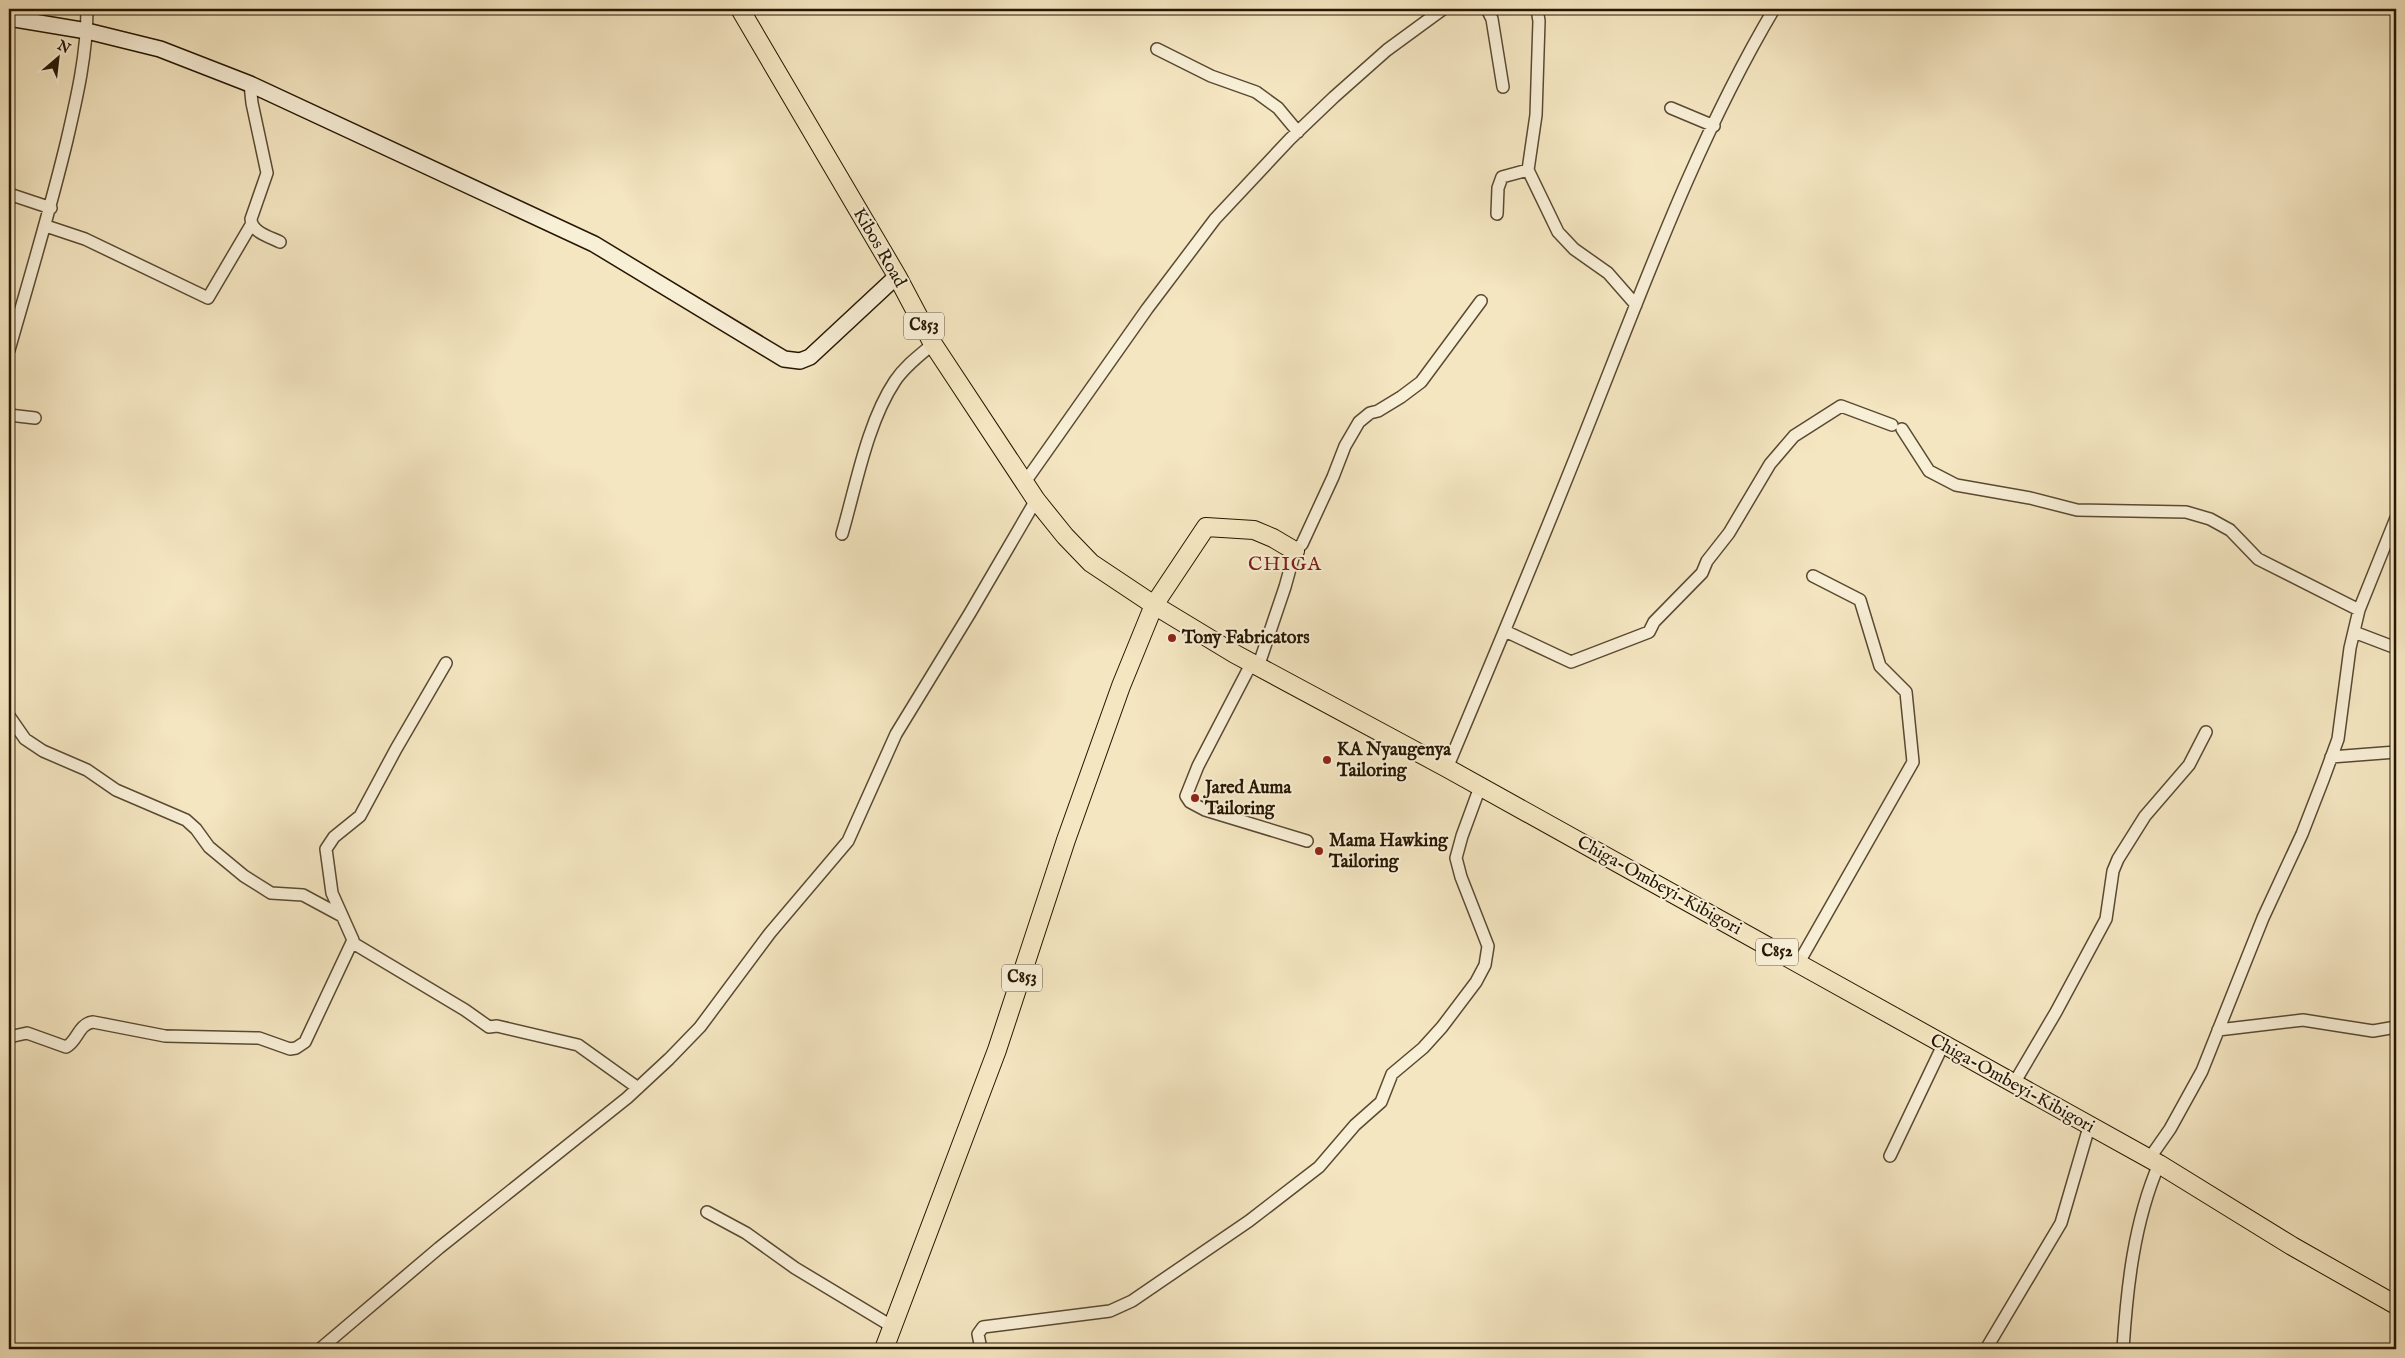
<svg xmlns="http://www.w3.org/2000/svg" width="2405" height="1358" viewBox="0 0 2405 1358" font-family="'IM FELL English',serif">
  <rect width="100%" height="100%" fill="#f4e6c1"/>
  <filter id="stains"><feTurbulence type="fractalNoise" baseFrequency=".004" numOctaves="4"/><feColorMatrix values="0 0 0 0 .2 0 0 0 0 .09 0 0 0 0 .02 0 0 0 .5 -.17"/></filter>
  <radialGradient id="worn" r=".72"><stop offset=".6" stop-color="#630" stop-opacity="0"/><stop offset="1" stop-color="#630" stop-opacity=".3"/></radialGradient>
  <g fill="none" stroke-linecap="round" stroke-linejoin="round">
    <defs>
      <path id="street" d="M1487 9 1492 19 1503 87
        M1537 9 1539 21 1536 115 1528 170 1558 232 1574 249 1608 273 1636 305
        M1157 49 1211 76 1256 92 1278 108 1298 132
        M250 84 252 103 267 173 251 219C251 232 270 237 280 242
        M1671 108 1714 126
        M9 194 51 208
        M1497 214 1498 188 1502 177 1528 170
        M46 226 85 239 208 298 251 225
        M9 350C29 280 50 211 67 140 77 97 87 54 87 9
        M9 415 35 418
        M1902 429 1929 471 1956 485 2030 498 2077 510 2186 512 2210 519 2230 530 2258 559 2359 610
        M1025 482 1147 309 1215 219 1290 139 1334 97 1387 50 1443 9
        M842 534C856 486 867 423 895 381 905 366 920 355 933 344
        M1505 631 1571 662 1649 632 1654 622 1702 573 1707 561 1729 533 1770 464 1794 436 1841 406 1892 425
        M2354 632 2396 648
        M9 716 25 739 43 751 87 770 116 790 186 820 196 829 209 847 244 876 271 893 303 895 342 916
        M2331 757 2396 752
        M1447 768C1498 647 1549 525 1597 403 1650 269 1701 132 1774 9
        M1307 841 1205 810 1190 802 1186 796 1198 766 1248 670 1259 664 1285 587 1295 551 1302 544 1333 477 1345 446 1359 422 1370 413 1378 411 1401 397 1421 382 1481 301
        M353 943 465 1010 489 1027 497 1026 578 1045 638 1088
        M1798 964 1913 762 1906 692 1880 666 1860 600 1813 576
        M2218 1030 2303 1020 2373 1031 2396 1027
        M9 1037 27 1033 66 1047C78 1041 78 1024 93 1022L165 1036 259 1038 290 1049 296 1048 305 1042 353 940 332 893 326 849 334 837 360 816 396 749 446 663
        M2013 1085 2056 1012 2106 919 2113 871 2118 859 2145 816 2189 765 2206 732
        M1890 1156 1943 1045
        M2149 1159 2170 1129 2202 1071 2263 918 2302 834 2323 780 2338 739 2350 648 2359 610 2396 518
        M707 1212 746 1233 795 1268 893 1327
        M320 1349 439 1248 627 1098 669 1059 700 1027 770 933 848 841 896 734 970 613 1036 500
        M981 1349 978 1334 983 1327 1110 1311 1132 1301 1249 1221 1319 1167 1355 1125 1381 1102 1392 1074 1423 1048 1442 1027 1476 982 1485 965 1488 946 1461 877 1456 858 1462 836 1480 787
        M1986 1349 2061 1223 2089 1127
        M2123 1349C2127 1287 2134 1222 2159 1164"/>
      <path id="secondary" d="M9 18 87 31 160 49 250 84 594 244 784 359 800 361 810 357 897 276"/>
      <path id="primary" d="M740 9 897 276 933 344 1036 500 1065 536 1091 563 1154 605 1235 654 1447 768 2159 1164 2292 1246 2396 1305
        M884 1349 997 1050 1066 840 1121 686 1154 605 1206 527 1254 530 1273 538 1295 551"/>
    </defs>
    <use href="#street" stroke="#5a4a31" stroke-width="14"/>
    <use href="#secondary" stroke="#261601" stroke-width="18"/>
    <use href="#primary" stroke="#261601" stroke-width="20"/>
    <use href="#street" stroke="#f8efd7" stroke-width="11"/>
    <use href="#secondary" stroke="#f8efd7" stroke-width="15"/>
    <use href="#primary" stroke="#f4e6c1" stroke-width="18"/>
  </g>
  <g fill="#8f2418" stroke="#f8efd7" stroke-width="2">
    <circle cx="1172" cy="638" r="5"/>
    <circle cx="1327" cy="760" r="5"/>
    <circle cx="1195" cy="798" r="5"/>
    <circle cx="1319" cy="851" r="5"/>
  </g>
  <g text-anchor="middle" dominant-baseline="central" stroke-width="4" stroke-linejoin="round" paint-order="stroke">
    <g fill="#f8efd7" stroke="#655741" stroke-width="1">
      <rect x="904" y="312.5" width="40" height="27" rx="4"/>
      <rect x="1756" y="938.5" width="42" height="27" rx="4"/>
      <rect x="1002" y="964.5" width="40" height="27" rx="4"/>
    </g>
    <g font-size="16" font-weight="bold" fill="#261601">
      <text x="924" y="326">C853</text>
      <text x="1777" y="952">C852</text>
      <text x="1022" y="978">C853</text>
    </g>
    <g font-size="18" fill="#261601" stroke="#f8efd7">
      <text transform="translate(879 248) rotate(60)">Kibos Road</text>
      <text transform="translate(1659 886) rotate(29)">Chiga-Ombeyi-Kibigori</text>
      <text transform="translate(2012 1084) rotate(29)">Chiga-Ombeyi-Kibigori</text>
    </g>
    <g font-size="18" font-weight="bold" fill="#261601" stroke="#f8efd7" text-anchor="start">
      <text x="1182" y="638">Tony Fabricators</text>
      <text x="1337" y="750">KA Nyaugenya<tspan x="1337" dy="21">Tailoring</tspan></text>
      <text x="1205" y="788">Jared Auma<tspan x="1205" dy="21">Tailoring</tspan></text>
      <text x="1329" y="841">Mama Hawking<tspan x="1329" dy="21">Tailoring</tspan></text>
    </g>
    <g font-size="20" letter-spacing="1" fill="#7a1f14" stroke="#f8efd7">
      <text x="1285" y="564">CHIGA</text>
    </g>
  </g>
  <rect width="2405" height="1358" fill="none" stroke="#f4e6c1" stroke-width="30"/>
  <rect x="10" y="10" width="2385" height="1338" fill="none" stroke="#261601" stroke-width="2.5"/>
  <rect x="15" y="15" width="2375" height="1328" fill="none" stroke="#261601"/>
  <g transform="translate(58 58) rotate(28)" stroke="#f8efd7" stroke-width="4" paint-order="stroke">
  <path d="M0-4L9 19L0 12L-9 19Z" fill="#261601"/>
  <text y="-8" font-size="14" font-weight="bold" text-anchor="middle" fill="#261601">N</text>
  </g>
  <rect width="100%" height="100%" filter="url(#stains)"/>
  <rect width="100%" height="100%" fill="url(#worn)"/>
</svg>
